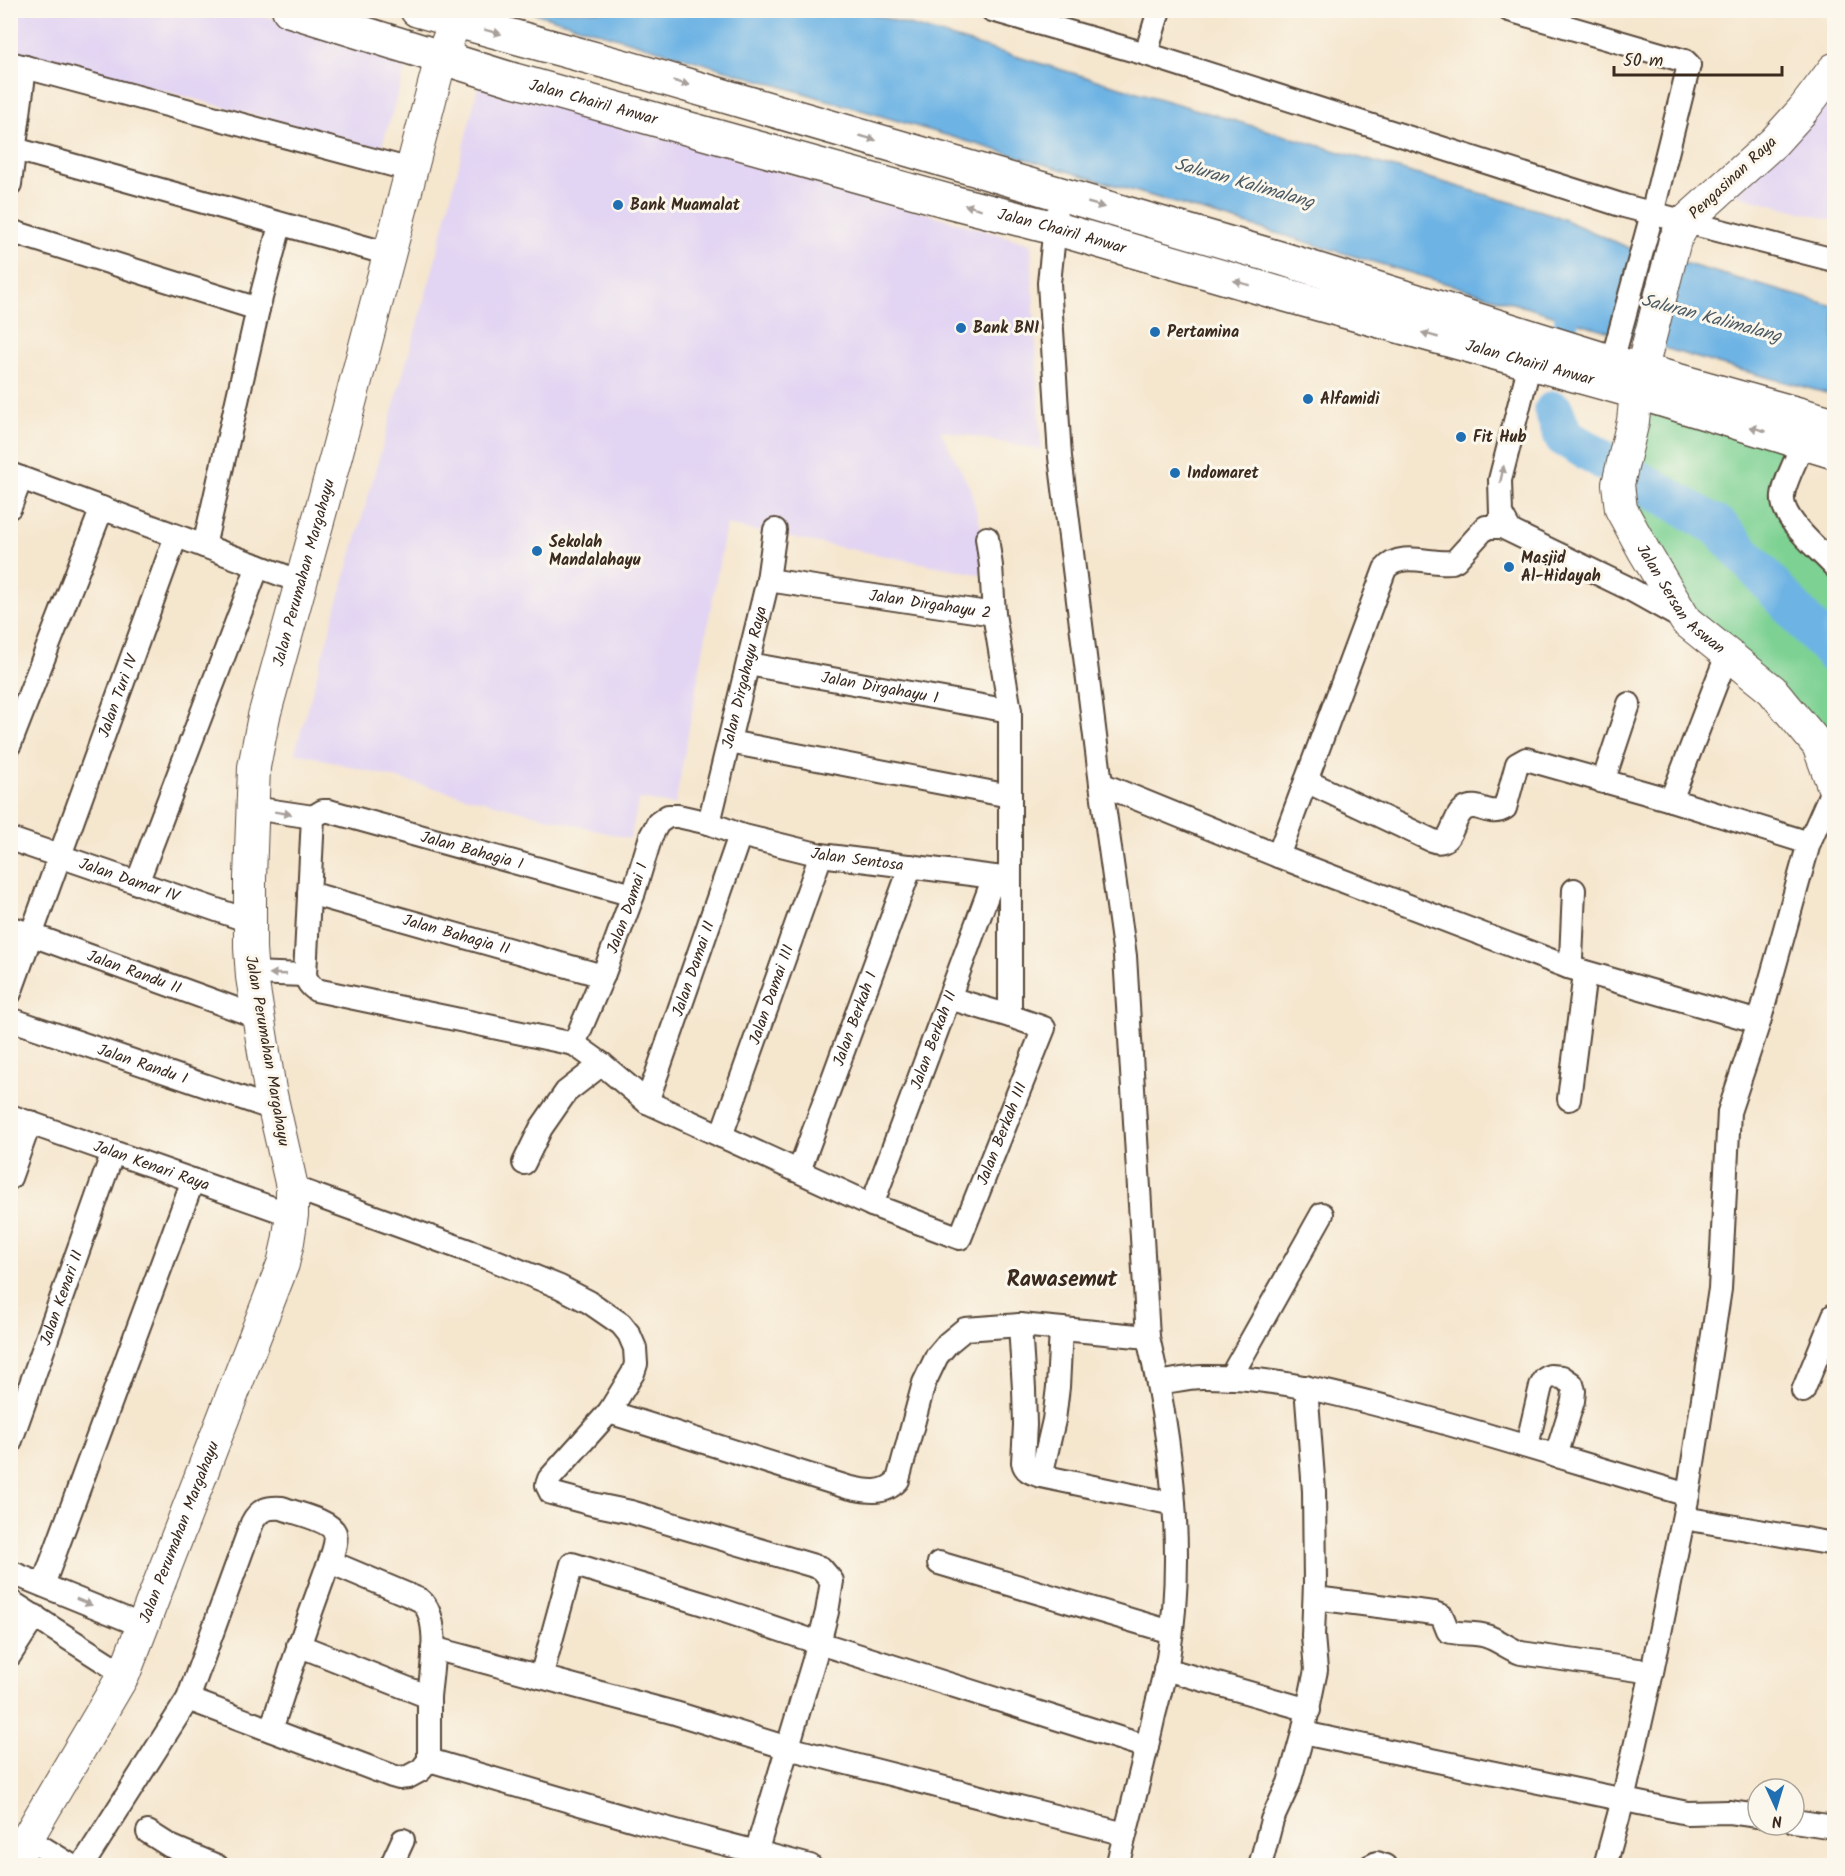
<svg xmlns="http://www.w3.org/2000/svg" width="1845" height="1876" viewBox="0 0 1845 1876" font-family="Kalam,sans-serif">
  <rect width="100%" height="100%" fill="#fbf7ec"/>
  <filter id="ink" filterUnits="userSpaceOnUse"><feTurbulence type="fractalNoise" baseFrequency=".0167" numOctaves="2"/><feDisplacementMap in="SourceGraphic" scale="12" xChannelSelector="R" yChannelSelector="G"/><feConvolveMatrix kernelMatrix="1 2 1 2 8 2 1 2 1" color-interpolation-filters="sRGB"/></filter>
  <filter id="wash" filterUnits="userSpaceOnUse"><feTurbulence type="fractalNoise" baseFrequency=".008" numOctaves="4" result="noise"/><feDisplacementMap in="SourceGraphic" scale="24" xChannelSelector="R" yChannelSelector="G"/><feGaussianBlur stdDeviation="1.35" result="paint"/><feColorMatrix in="noise" values="0 0 0 0 0 0 0 0 0 0 0 0 0 0 0 0 0 1.4 0 .05"/><feComposite in="paint" operator="in"/></filter>
  <g filter="url(#wash)">
    <rect width="100%" height="100%" fill="#f5e6ce"/>
    <path fill="#e2d4f3" d="M10 11H245L409 57 381 149 11 50Z
      M479 83 1031 244 1041 450 940 430 970 488 994 577 726 525 675 805 639 799 630 839 295 752 433 269Z
      M1834 96V221L1735 194 1834 97Z"/>
    <path fill="#7dd193" stroke="#5c7e58" stroke-width="1.5" d="M1636 392 1803 443 1782 497 1834 566V788L1727 655 1621 509Z"/>
    <path fill="#6db3e4" stroke="#546e81" stroke-width="1.5" d="M527 11H862L1551 214 1627 247 1834 306V395L1718 364Z"/>
    <g fill="none" stroke-linecap="round" stroke-linejoin="round">
      <path stroke="#6db3e4" stroke-width="24" d="M1566 325V319"/>
      <path stroke="#6db3e4" stroke-width="40" d="M1554 411 1564 437 1719 527 1834 654"/>
    </g>
  </g>
  <g filter="url(#ink)">
    <g fill="none" stroke-linecap="round" stroke-linejoin="round">
      <defs>
        <g id="street">
          <path d="M992 10 1146 54 1624 206 1834 260"/>
          <path d="M1509 10 1685 61 1689 65 1652 214 1608 376"/>
          <path d="M1146 54 1159 10"/>
          <path d="M10 63 411 170"/>
          <path d="M15 149 389 254"/>
          <path d="M10 184 25 67"/>
          <path d="M1056 216 1049 283 1060 457 1101 784 1125 956 1148 1337C1172 1441 1186 1553 1168 1658 1164 1677 1159 1696 1154 1715 1143 1766 1130 1816 1117 1866"/>
          <path d="M10 231 258 309 204 546"/>
          <path d="M258 309 280 225"/>
          <path d="M1803 443C1798 457 1784 482 1783 496 1780 519 1820 550 1834 566"/>
          <path d="M10 474 301 582"/>
          <path d="M10 507 21 478"/>
          <path d="M1510 530 1501 514 1500 480 1530 363"/>
          <path id="s1" d="M768 580 994 614"/>
          <path d="M1685 620 1626 587 1502 527H1486L1456 560 1452 562C1431 565 1401 550 1385 569L1278 856 1568 967 1759 1022"/>
          <path id="s2" d="M748 664 1010 711"/>
          <path d="M729 742 1010 796"/>
          <path d="M10 744 102 508"/>
          <path d="M1306 781 1431 840C1455 849 1450 818 1465 809 1478 801 1489 818 1505 808L1517 764 1526 759 1671 800 1809 843"/>
          <path d="M1603 782 1629 704"/>
          <path d="M1101 784 1278 856"/>
          <path d="M1671 800 1727 655"/>
          <path d="M253 808 313 817"/>
          <path id="s3" d="M313 817 305 975C307 982 310 986 316 990L574 1044 602 1064 647 1102 872 1205 960 1238 1044 1028 1010 1016"/>
          <path id="s4" d="M313 817 323 811H329L633 895"/>
          <path id="s5" d="M709 823 768 580 775 530"/>
          <path id="s6" d="M10 839 249 921"/>
          <path d="M137 883 258 566"/>
          <path id="s7" d="M309 893 603 976"/>
          <path id="s8" d="M10 927 258 1017"/>
          <path d="M1568 967 1571 959 1574 890"/>
          <path d="M251 973 305 975"/>
          <path id="s9" d="M10 993 176 536"/>
          <path d="M949 998 1010 1016V711L994 614 991 566 987 538"/>
          <path id="s10" d="M10 1019 274 1109"/>
          <path id="s11" d="M574 1044 603 976 633 895 651 836 658 823 668 816H678L709 823 740 835 821 855 1010 879"/>
          <path d="M1569 1099 1585 973"/>
          <path id="s12" d="M647 1102 740 835"/>
          <path id="s13" d="M10 1116 292 1215"/>
          <path id="s14" d="M721 1136 821 855"/>
          <path d="M524 1163 541 1128 566 1092 602 1064"/>
          <path id="s15" d="M799 1171 911 866"/>
          <path d="M10 1178 30 1122"/>
          <path d="M292 1187 491 1259 560 1287 589 1302 621 1324 629 1334 635 1348 636 1364 633 1373 609 1412 549 1479 547 1485 551 1493 592 1504 631 1512 821 1568 832 1581 827 1612 819 1643 752 1866"/>
          <path id="s16" d="M872 1205 994 877"/>
          <path d="M1020 1325 1024 1389 1025 1425 1023 1462C1025 1472 1033 1473 1041 1476L1174 1504"/>
          <path d="M1230 1378 1322 1214"/>
          <path d="M1158 1383C1173 1381 1188 1377 1203 1377 1281 1376 1356 1399 1431 1419 1517 1443 1602 1470 1688 1495"/>
          <path d="M1803 1391 1834 1315"/>
          <path d="M609 1412 847 1487C865 1491 884 1496 898 1480L924 1383 937 1356 948 1343 965 1329 1020 1325 1148 1337"/>
          <path id="s17" d="M10 1443 113 1152"/>
          <path d="M1527 1446 1541 1386 1545 1379 1550 1376 1562 1377 1572 1384 1574 1391 1573 1401 1556 1456"/>
          <path d="M1041 1476 1054 1420 1058 1387 1061 1329"/>
          <path d="M1684 1518 1834 1544"/>
          <path d="M939 1563 1171 1632"/>
          <path d="M10 1572 143 1626"/>
          <path d="M43 1585 193 1180"/>
          <path d="M1315 1598 1434 1613 1442 1616 1448 1631C1460 1635 1474 1632 1486 1636 1499 1640 1509 1649 1521 1653L1652 1672"/>
          <path d="M10 1601 124 1674"/>
          <path d="M298 1645 429 1697C431 1672 442 1618 420 1600L330 1562"/>
          <path d="M433 1648 675 1713 788 1748 1125 1834"/>
          <path d="M10 1655 35 1616"/>
          <path d="M1165 1669 1309 1710"/>
          <path d="M541 1677 572 1564 707 1605 819 1643 1147 1747"/>
          <path d="M188 1699 392 1776 399 1778 408 1777 421 1770 429 1760V1697"/>
          <path d="M1303 1733 1687 1813 1729 1812 1758 1816"/>
          <path d="M429 1760 638 1821 810 1866"/>
          <path d="M1794 1821 1834 1827"/>
          <path d="M148 1832 170 1846 217 1866"/>
          <path d="M27 1838 72 1866"/>
          <path d="M82 1866 188 1699 252 1523C259 1509 268 1507 282 1508 295 1513 330 1520 335 1533 338 1542 329 1565 325 1573 306 1625 288 1677 271 1730"/>
          <path d="M391 1866 403 1840"/>
          <path d="M1260 1866 1272 1820 1289 1783 1303 1733 1316 1670 1313 1636 1315 1583 1314 1491 1306 1387"/>
          <path d="M1371 1866 1377 1863 1385 1866"/>
          <path d="M1605 1866 1623 1800 1652 1672 1688 1495 1720 1289 1729 1112 1759 1022 1809 843 1834 786"/>
        </g>
        <g id="secondary">
          <path id="s18" d="M1834 69 1802 111 1774 142 1686 221 1675 240 1636 392 1633 421 1618 484 1621 509 1644 551 1686 621 1772 690 1818 745 1834 788"/>
          <path id="s19" d="M11 1866 124 1674 283 1264 288 1242 292 1215V1187L270 1090 252 977 250 948V878L254 767 264 716 336 456 441 58 455 22"/>
        </g>
        <g id="primary">
          <path id="s20" d="M289 10 514 80 948 201 1054 228 1275 292 1636 392 1834 452"/>
          <path d="M417 10 625 67 1283 259 1612 362 1834 424"/>
        </g>
      </defs>
      <use href="#street" stroke="#574638" stroke-width="26"/>
      <use href="#secondary" stroke="#574638" stroke-width="34"/>
      <use href="#primary" stroke="#574638" stroke-width="36"/>
      <use href="#street" stroke="#fff" stroke-width="22"/>
      <use href="#secondary" stroke="#fff" stroke-width="32"/>
      <use href="#primary" stroke="#fff" stroke-width="33"/>
    </g>
    <defs><path id="oneway-solid" d="M-6-.8H1V-3.2L6.5 0L1 3.2V.8H-6Z" transform="scale(1.5)"/></defs>
    <g fill="#a79f9a">
      <use href="#oneway-solid" transform="translate(493 32) rotate(15)"/>
      <use href="#oneway-solid" transform="translate(681 83) rotate(16)"/>
      <use href="#oneway-solid" transform="translate(868 138) rotate(16)"/>
      <use href="#oneway-solid" transform="translate(1096 205) rotate(16)"/>
      <use href="#oneway-solid" transform="translate(973 207) rotate(-165)"/>
      <use href="#oneway-solid" transform="translate(1242 283) rotate(-164)"/>
      <use href="#oneway-solid" transform="translate(1430 335) rotate(-164)"/>
      <use href="#oneway-solid" transform="translate(1758 429) rotate(-163)"/>
      <use href="#oneway-solid" transform="translate(1502 474) rotate(-78)"/>
      <use href="#oneway-solid" transform="translate(283 813) rotate(9)"/>
      <use href="#oneway-solid" transform="translate(278 974) rotate(-178)"/>
      <use href="#oneway-solid" transform="translate(84 1602) rotate(22)"/>
    </g>
  </g>
  <g fill="#1f6fb2" stroke="#fbf7ec" stroke-width="2">
    <circle cx="618" cy="205" r="6"/>
    <circle cx="961" cy="328" r="6"/>
    <circle cx="1155" cy="332" r="6"/>
    <circle cx="1308" cy="399" r="6"/>
    <circle cx="1461" cy="437" r="6"/>
    <circle cx="1175" cy="473" r="6"/>
    <circle cx="537" cy="551" r="6"/>
    <circle cx="1509" cy="567" r="6"/>
  </g>
  <g text-anchor="middle" dominant-baseline="central" stroke-width="6" stroke-linejoin="round" paint-order="stroke">
    <g font-size="16" fill="#3b2a1e" stroke="#fbf7ec">
      <text stroke="none"><textPath href="#s20" startOffset="318">Jalan Chairil Anwar</textPath></text>
      <text transform="translate(1733 178) rotate(-43)">Pengasinan Raya</text>
      <text stroke="none"><textPath href="#s20" startOffset="804">Jalan Chairil Anwar</textPath></text>
      <text stroke="none"><textPath href="#s20" startOffset="1290">Jalan Chairil Anwar</textPath></text>
      <text stroke="none"><textPath href="#s19" startOffset="1365">Jalan Perumahan Margahayu</textPath></text>
      <text stroke="none"><textPath href="#s18" startOffset="620">Jalan Sersan Aswan</textPath></text>
      <text stroke="none"><textPath href="#s1" startOffset="164">Jalan Dirgahayu 2</textPath></text>
      <text stroke="none"><textPath href="#s5" startOffset="150">Jalan Dirgahayu Raya</textPath></text>
      <text stroke="none"><textPath href="#s2" startOffset="134">Jalan Dirgahayu 1</textPath></text>
      <text stroke="none"><textPath href="#s9" startOffset="316">Jalan Turi IV</textPath></text>
      <text stroke="none"><textPath href="#s4" startOffset="166">Jalan Bahagia I</textPath></text>
      <text stroke="none"><textPath href="#s11" startOffset="444">Jalan Sentosa</textPath></text>
      <text stroke="none"><textPath href="#s6" startOffset="126">Jalan Damar IV</textPath></text>
      <text stroke="none"><textPath href="#s11" startOffset="146">Jalan Damai I</textPath></text>
      <text stroke="none"><textPath href="#s7" startOffset="153">Jalan Bahagia II</textPath></text>
      <text stroke="none"><textPath href="#s12" startOffset="141">Jalan Damai II</textPath></text>
      <text stroke="none"><textPath href="#s8" startOffset="132">Jalan Randu II</textPath></text>
      <text stroke="none"><textPath href="#s14" startOffset="150">Jalan Damai III</textPath></text>
      <text stroke="none"><textPath href="#s15" startOffset="162">Jalan Berkah I</textPath></text>
      <text stroke="none"><textPath href="#s16" startOffset="176">Jalan Berkah II</textPath></text>
      <text transform="translate(267 1051) rotate(80)">Jalan Perumahan Margahayu</text>
      <text stroke="none"><textPath href="#s10" startOffset="140">Jalan Randu I</textPath></text>
      <text stroke="none"><textPath href="#s3" startOffset="988">Jalan Berkah III</textPath></text>
      <text stroke="none"><textPath href="#s13" startOffset="150">Jalan Kenari Raya</textPath></text>
      <text stroke="none"><textPath href="#s17" startOffset="154">Jalan Kenari II</textPath></text>
      <text stroke="none"><textPath href="#s19" startOffset="375">Jalan Perumahan Margahayu</textPath></text>
    </g>
    <g font-size="16" font-weight="bold" fill="#3b2a1e" stroke="#fbf7ec" text-anchor="start">
      <text x="630" y="205">Bank Muamalat</text>
      <text x="973" y="328">Bank BNI</text>
      <text x="1167" y="332">Pertamina</text>
      <text x="1320" y="399">Alfamidi</text>
      <text x="1473" y="437">Fit Hub</text>
      <text x="1187" y="473">Indomaret</text>
      <text x="549" y="542">Sekolah<tspan x="549" dy="18">Mandalahayu</tspan></text>
      <text x="1521" y="558">Masjid<tspan x="1521" dy="18">Al-Hidayah</tspan></text>
    </g>
    <g font-size="18" font-style="italic" fill="#4c5a63" stroke="#fbf7ec">
      <text transform="translate(1244 184) rotate(16)">Saluran Kalimalang</text>
      <text transform="translate(1711 319) rotate(15)">Saluran Kalimalang</text>
    </g>
    <g font-size="22" font-weight="bold" fill="#3b2a1e" stroke="#fbf7ec">
      <text x="1062" y="1280">Rawasemut</text>
    </g>
  </g>
  <rect width="1845" height="1876" fill="none" stroke="#fbf7ec" stroke-width="36"/>
  <g transform="translate(1776 1807) rotate(176)"><circle r="28" fill="#fbf7ec" stroke="#aea59a" stroke-width="1.5"/>
  <path d="M0-4.5L10 22L0 15L-10 22Z" fill="#1f6fb2"/>
  <text y="-9" font-size="16" font-weight="bold" text-anchor="middle" fill="#3b2a1e">N</text>
  </g>
  <path d="M1614 66v9h168v-9" fill="none" stroke="#3b2a1e" stroke-width="3"/>
  <text x="1623" y="66" font-size="18" fill="#3b2a1e" stroke="#fbf7ec" stroke-width="4.5" paint-order="stroke">50 m</text>
</svg>
